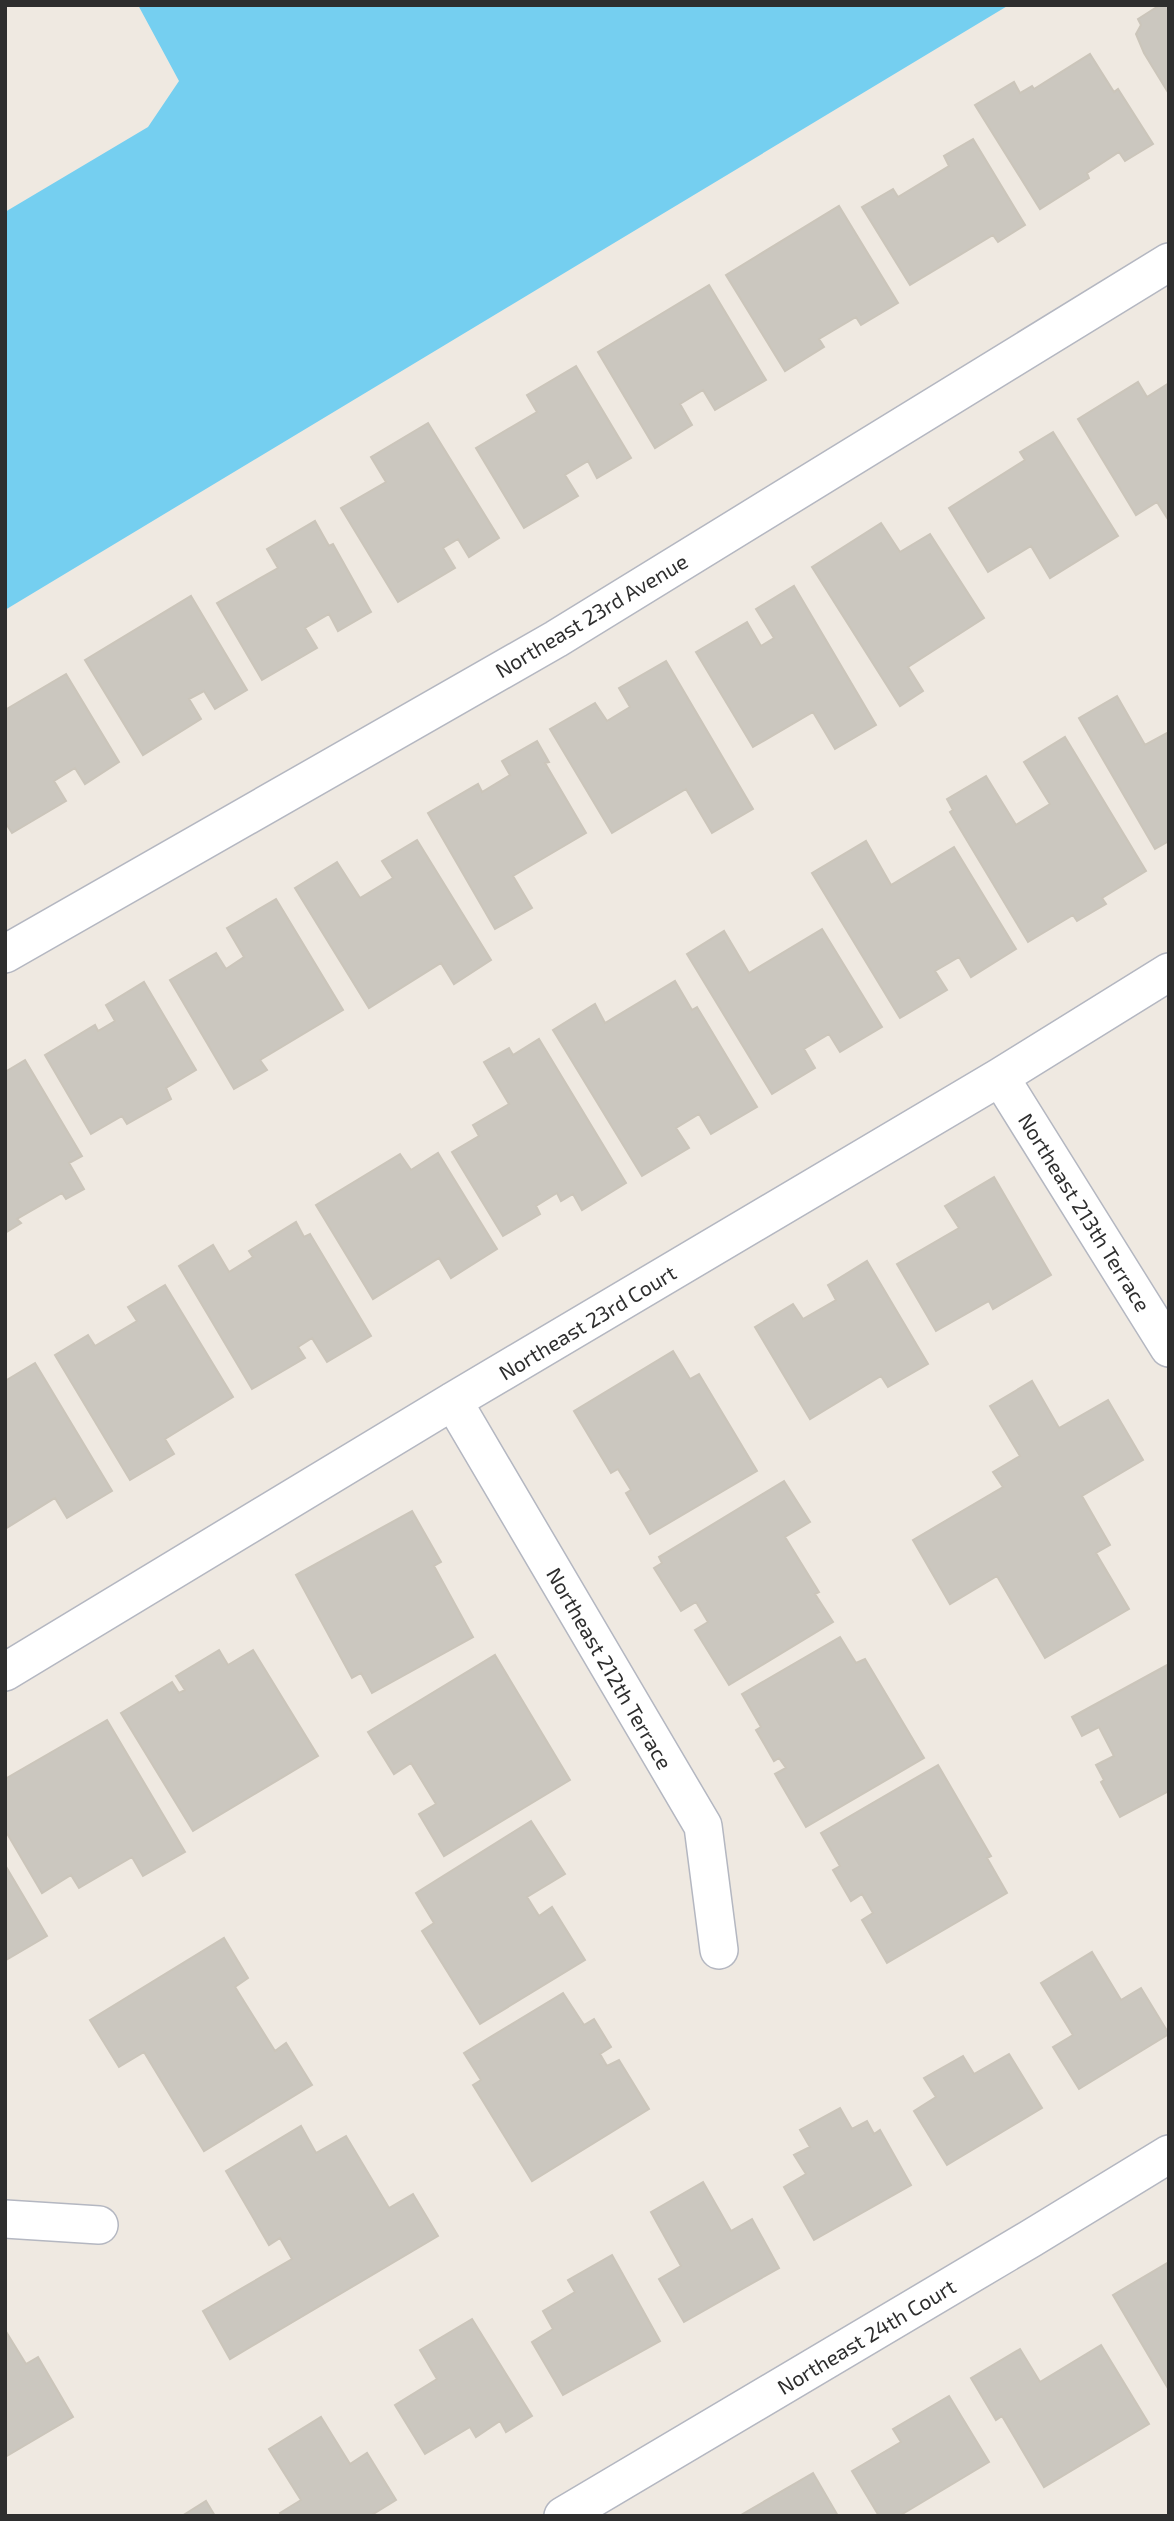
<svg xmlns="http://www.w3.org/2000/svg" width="1174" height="2521" viewBox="0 0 1174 2521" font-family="'Exo 2',sans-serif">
  <rect width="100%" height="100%" fill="#efe9e1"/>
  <path fill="#75cff0" d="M138 5H1009L5 610V212L148 127 179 81Z"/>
  <path fill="#cbc7bf" stroke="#cbc5ba" stroke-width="2" d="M1160 5H1169V94L1144 53 1136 34 1141 25 1138 19Z
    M1090 54 1114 92 1118 89 1153 144 1125 161 1119 152 1087 173 1089 178 1040 209 975 105 1014 82 1020 93 1032 86 1034 89Z
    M973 139 1025 225 998 242 993 235 910 285 862 207 893 189 898 197 949 166 944 156Z
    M839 206 898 303 861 325 856 317 819 339 824 347 785 371 726 275Z
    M709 285 766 380 715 410 703 390 680 404 692 425 655 448 598 352Z
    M576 366 631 458 597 478 588 461 565 475 578 496 524 528 476 448 537 412 527 395Z
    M1138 382 1147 397 1169 383V521L1157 502 1136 515 1078 419Z
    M428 423 499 538 469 557 458 539 443 548 455 568 398 602 341 508 386 482 371 457Z
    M1053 432 1118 536 1050 578 1031 546 988 572 949 508 1025 460 1020 452Z
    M315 521 329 546 333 544 371 612 338 631 329 614 305 628 317 648 262 680 217 603 278 568 267 549Z
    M881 523 900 552 930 534 984 618 908 667 923 691 900 706 812 567Z
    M794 586 876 725 835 749 813 712 753 747 696 652 747 622 761 646 774 638 756 609Z
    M191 596 247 690 215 709 204 691 189 699 201 719 143 755 85 660Z
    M666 661 753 809 712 833 686 789 612 833 550 729 595 703 607 721 630 707 619 688Z
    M66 674 119 762 85 784 75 768 54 781 66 801 12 833 5 822V710Z
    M1117 696 1145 745 1169 732V841L1155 849 1079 718Z
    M1065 737 1146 871 1102 898 1106 904 1077 921 1073 915 1028 942 950 812 953 810 947 799 986 776 1016 825 1050 804 1024 762Z
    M537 741 549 762 545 763 586 833 513 876 532 908 495 929 428 813 478 784 482 792 510 775 502 761Z
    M417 840 491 960 454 984 441 963 369 1008 295 888 337 862 360 898 393 878 382 861Z
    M866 841 891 885 954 847 1016 949 971 977 959 957 935 971 947 990 900 1018 812 873Z
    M276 899 343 1010 260 1060 267 1070 234 1089 170 980 216 953 226 969 244 957 227 928Z
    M822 929 882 1027 840 1052 829 1034 804 1049 815 1068 772 1094 687 954 724 931 749 973Z
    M675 981 692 1010 697 1007 757 1107 711 1134 699 1114 676 1128 689 1148 642 1176 553 1030 595 1004 605 1023Z
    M144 982 196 1070 166 1088 171 1099 127 1124 122 1116 91 1134 45 1055 95 1025 98 1031 115 1021 106 1005Z
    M539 1039 626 1183 582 1210 573 1194 561 1201 557 1193 536 1206 540 1214 503 1236 452 1152 479 1136 473 1125 509 1104 484 1062 509 1048 513 1055Z
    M25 1060 82 1156 69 1163 84 1189 66 1199 62 1193 17 1219 21 1223 5 1233V1072Z
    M438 1153 497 1249 451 1278 439 1258 373 1299 316 1205 400 1154 411 1170Z
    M994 1177 1051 1275 993 1309 989 1301 936 1331 897 1264 959 1228 945 1206Z
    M296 1222 304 1237 310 1234 371 1336 327 1362 312 1338 298 1347 305 1358 252 1389 179 1266 213 1245 229 1272 253 1257 249 1251Z
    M867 1261 928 1364 888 1387 881 1376 810 1419 755 1327 793 1304 803 1319 836 1300 828 1285Z
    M165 1285 233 1397 165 1439 174 1454 130 1480 55 1355 88 1335 95 1346 137 1321 128 1307Z
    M673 1351 690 1379 699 1374 757 1471 650 1534 626 1493 631 1490 618 1469 611 1473 574 1411Z
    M35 1363 112 1491 67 1518 55 1498 5 1529V1381Z
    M1032 1381 1059 1428 1108 1400 1143 1460 1082 1496 1110 1545 1096 1553 1129 1609 1045 1658 997 1576 950 1604 913 1540 1003 1487 993 1472 1020 1456 990 1406Z
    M784 1481 810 1522 785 1537 819 1592 815 1594 833 1622 729 1685 695 1630 708 1622 696 1602 681 1611 654 1568 662 1563 659 1557Z
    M412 1511 441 1562 434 1566 473 1637 372 1693 361 1673 352 1678 296 1575Z
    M840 1637 856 1663 865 1659 924 1758 806 1827 775 1774 786 1768 779 1758 774 1761 756 1730 761 1727 742 1694Z
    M219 1650 228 1665 253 1650 318 1756 193 1831 121 1713 172 1682 179 1693 185 1690 176 1676Z
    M495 1655 570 1780 444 1856 419 1814 436 1804 411 1763 394 1774 368 1732Z
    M1169 1664V1791L1120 1817 1101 1782 1104 1780 1096 1765 1114 1756 1099 1727 1082 1736 1072 1717Z
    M107 1720 185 1852 143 1876 132 1857 79 1888 71 1875 42 1893 5 1830V1779Z
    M938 1765 991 1856 987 1858 1007 1893 887 1963 862 1920 873 1913 862 1894 851 1901 833 1870 840 1866 821 1833Z
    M531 1821 565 1874 527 1897 539 1916 552 1907 585 1960 480 2024 422 1931 434 1923 416 1893Z
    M5 1865 47 1936 6 1960 5 1959Z
    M224 1938 248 1978 235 1987 275 2051 286 2043 312 2085 204 2151 144 2052 119 2067 90 2020Z
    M1092 1952 1121 2000 1141 1988 1169 2034 1079 2089 1053 2047 1073 2035 1041 1983Z
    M563 1993 584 2025 594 2019 611 2047 600 2054 607 2066 619 2060 649 2109 532 2181 473 2085 481 2080 464 2053Z
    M1009 2054 1042 2108 947 2165 914 2111 936 2097 924 2078 963 2056 974 2074Z
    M840 2108 852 2129 867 2121 874 2134 880 2130 911 2185 814 2240 784 2187 806 2174 794 2155 810 2147 800 2130Z
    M301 2126 316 2153 346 2136 389 2208 413 2194 438 2236 230 2359 203 2311 292 2259 280 2238 269 2245 226 2171Z
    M703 2182 731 2231 752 2219 779 2268 684 2322 659 2279 681 2266 651 2212Z
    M612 2255 660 2341 563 2395 532 2342 553 2329 543 2311 575 2292 568 2280Z
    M1169 2262V2390L1113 2295Z
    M472 2319 532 2416 506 2432 500 2421 476 2437 470 2427 425 2454 395 2405 437 2379 420 2350Z
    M5 2330 26 2364 38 2357 73 2417 5 2457Z
    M1101 2345 1149 2424 1044 2487 1002 2416 996 2420 971 2378 1020 2349 1040 2382Z
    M949 2396 989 2462 899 2516H879L852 2471 901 2442 893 2429Z
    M321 2417 350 2464 367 2453 396 2500 370 2516H282L280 2513 301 2500 269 2449Z
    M813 2473 838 2516 741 2515Z
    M206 2501 215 2516H182Z"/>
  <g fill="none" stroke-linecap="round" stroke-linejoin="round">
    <defs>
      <path id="minor" d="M5 954 556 639 1169 262
        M1000 1077 1169 1348
        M453 1401 703 1826 719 1950
        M5 1672 453 1401 1000 1077 1169 972
        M5 2219 99 2225
        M563 2516 1030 2239 1169 2154"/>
    </defs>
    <use href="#minor" stroke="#b4b7c1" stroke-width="40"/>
    <use href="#minor" stroke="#fff" stroke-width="37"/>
  </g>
  <g text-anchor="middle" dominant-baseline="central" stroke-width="7" stroke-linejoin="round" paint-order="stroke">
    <g font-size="21" fill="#2e2e2e" stroke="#fff">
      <text transform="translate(591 615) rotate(-31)">Northeast 23rd Avenue</text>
      <text transform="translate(1085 1212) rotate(58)">Northeast 213th Terrace</text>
      <text transform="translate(587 1322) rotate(-31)">Northeast 23rd Court</text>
      <text transform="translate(610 1668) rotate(60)">Northeast 212th Terrace</text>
      <text transform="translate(866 2336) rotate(-31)">Northeast 24th Court</text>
    </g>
  </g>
  <rect width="1174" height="2521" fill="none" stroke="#2e2e2e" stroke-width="14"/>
</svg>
